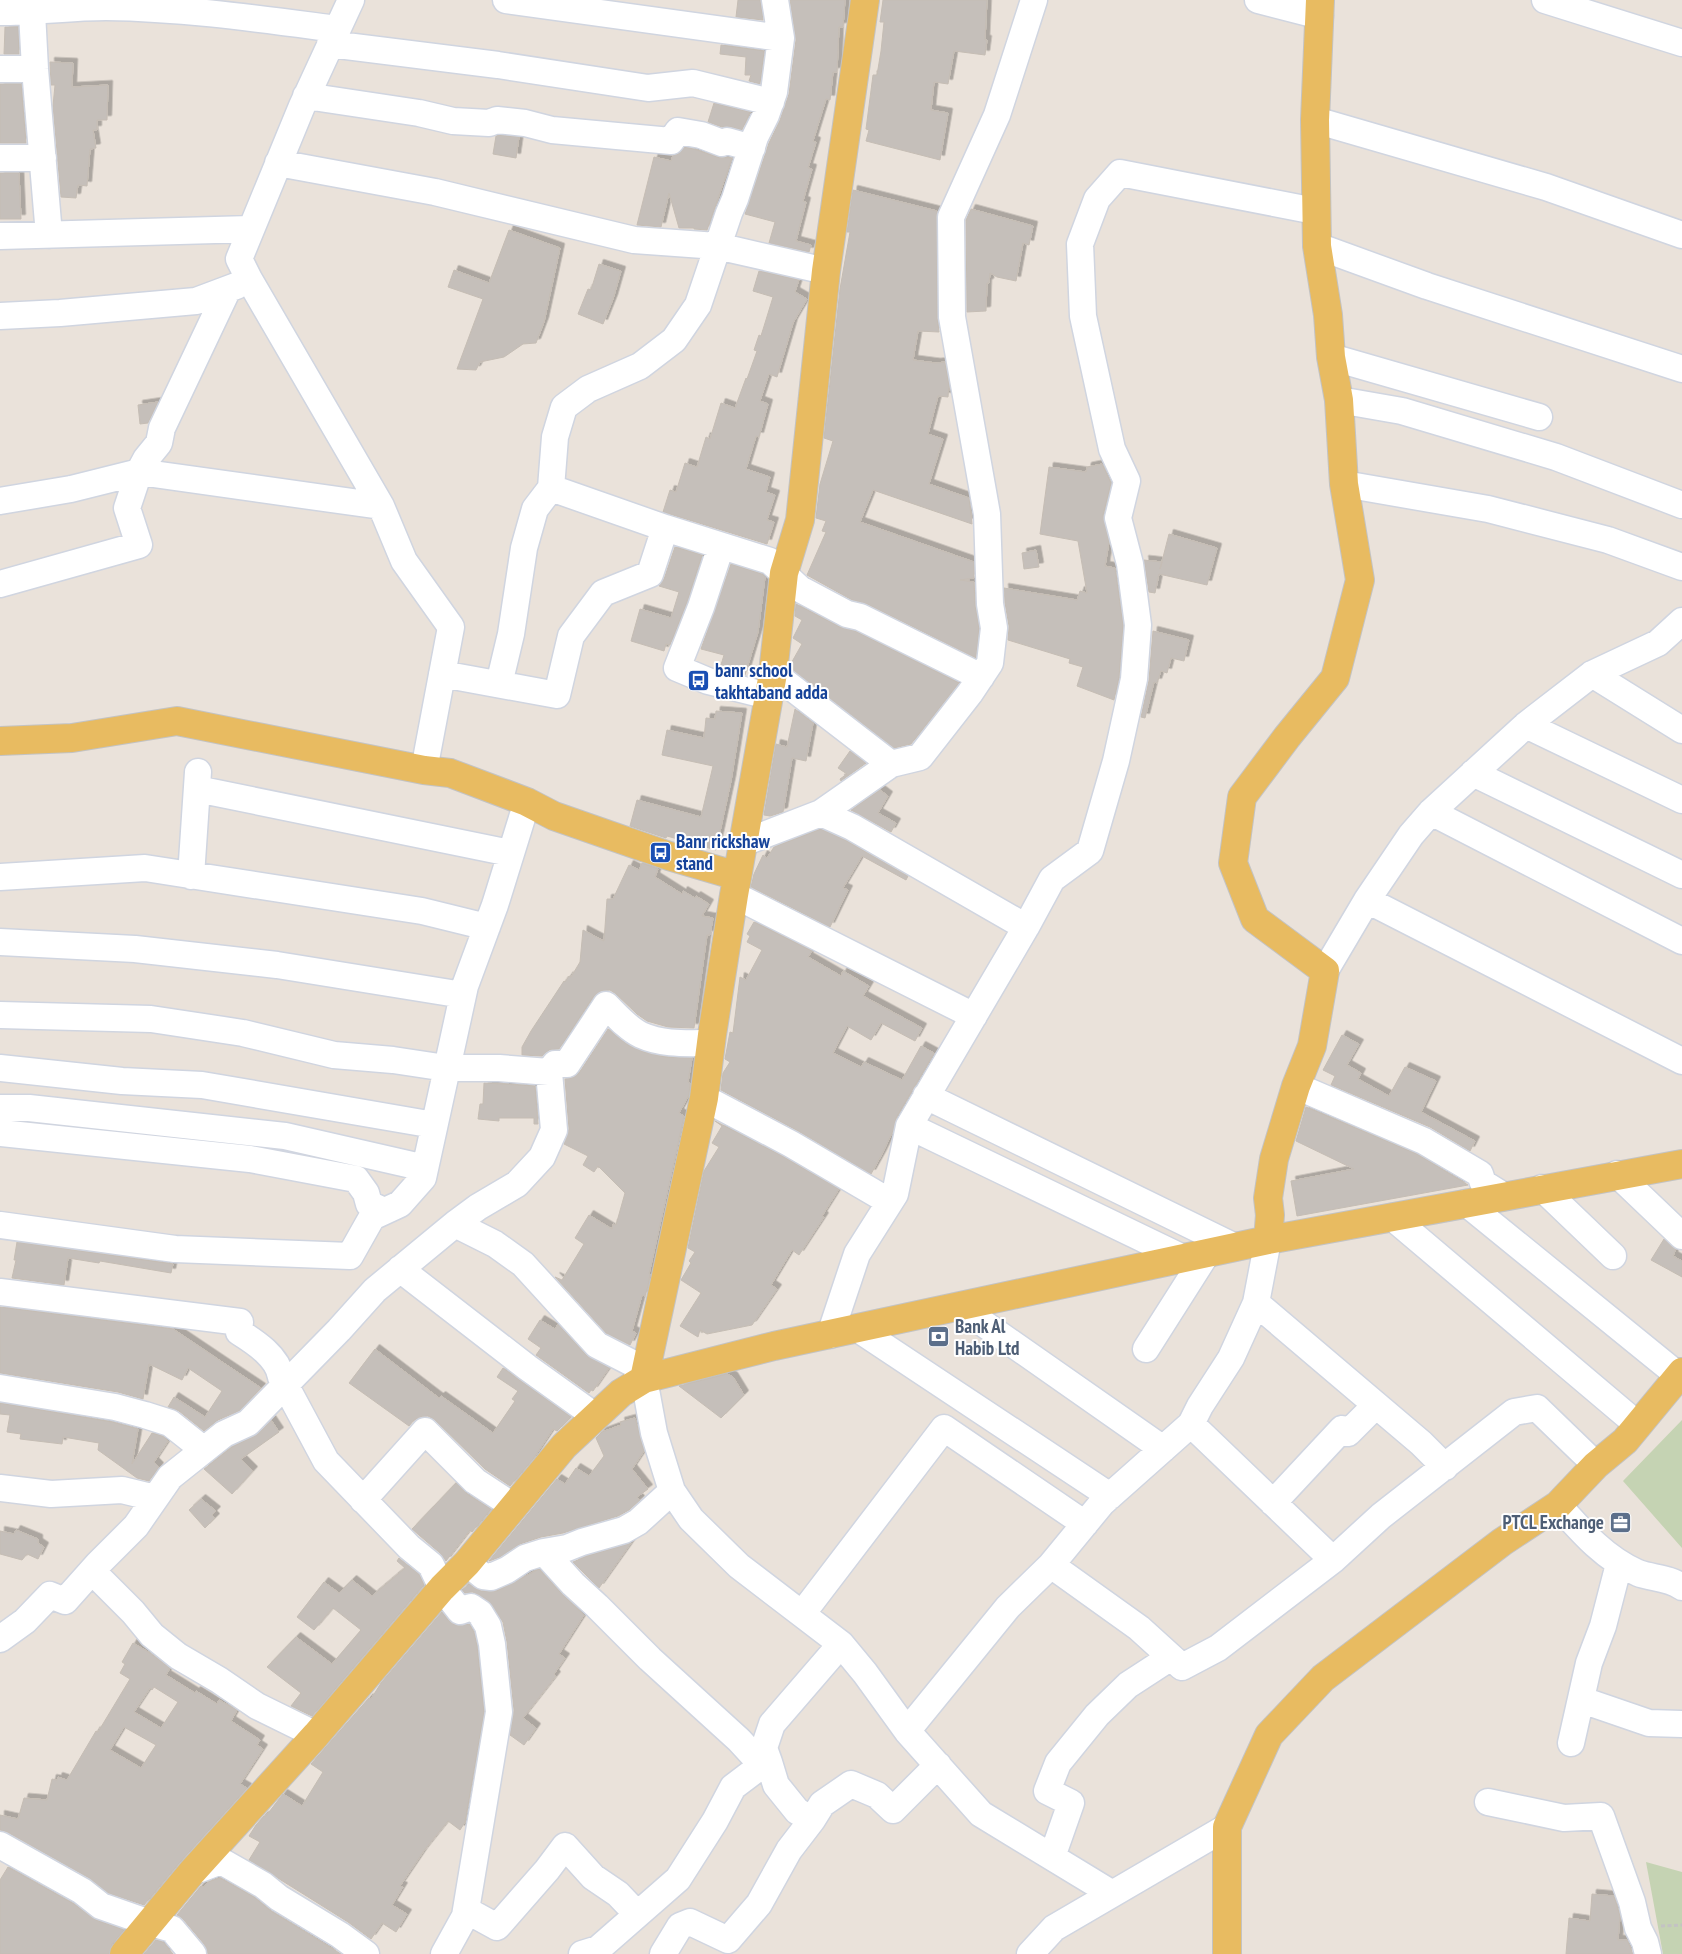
<svg xmlns="http://www.w3.org/2000/svg" width="1682" height="1954" viewBox="0 0 1682 1954" font-family="'PT Sans Narrow',sans-serif">
  <defs>
    <filter id="shadow"><feDropShadow dx="4.5" dy="-4.5" stdDeviation="0" flood-color="#0004"/></filter>
  </defs>
  <rect width="100%" height="100%" fill="#eae2da"/>
  <path fill="#c5d3b3" d="M1682 1420V1548L1623 1481Z
    M1646 1862 1682 1872V1954H1663Z"/>
  <path fill="#c5bfba" stroke="#c5bdb4" fill-rule="evenodd" filter="url(#shadow)" d="M738 0H760L763 20 736 17Z
    M790 0H845L843 27H839L837 72H833L830 100 826 99 813 141 816 142 808 168 812 169 803 201 806 202 796 241 811 245 809 252 769 243 775 222 745 214 769 143 780 120 789 94 796 40Z
    M883 0H987L985 40H987L985 55 954 51 948 84 934 82 931 110 948 113 940 160 866 141 869 130 866 129 873 75H877L881 51 884 22H880Z
    M5 27H18L19 54H4Z
    M721 45 764 51 760 84 749 81 751 75H745L746 57 720 54Z
    M50 62 73 63 72 87 108 85 107 120H97V130H93L96 148 90 149 87 186 78 185 76 198 61 197 53 106 55 85H51Z
    M0 84H21L26 143H0Z
    M714 103 750 112 742 130 731 127H722L708 122Z
    M499 135 519 137 516 158 493 154 496 136Z
    M685 147 697 150 717 157 732 158 707 230 694 229V228H679L669 193 661 227 637 225 654 157 671 161 673 155 678 154Z
    M0 173H19L21 219H0Z
    M853 190 937 211V317L939 332 918 331 913 360 936 363 945 362 949 386 948 397 938 396 928 434 943 439 929 484 969 498 972 524 873 490 860 522 974 562V578L960 580 974 582 975 605 979 628 976 658 867 604 852 600 807 575 826 532 822 531 826 521 816 518 820 484 833 441 824 438 840 289 850 232H847Z
    M971 209 1033 226 1029 245 1023 243 1016 281 997 277 990 273 989 283H987L986 311 967 312 966 220Z
    M509 230 560 248 544 322 536 343 523 344 504 357 480 362 476 370 457 369 483 299 448 287 454 270 489 283Z
    M599 264 621 271 613 299 603 324 578 314 588 289 591 290Z
    M759 271 799 280 795 292 807 299 793 323 777 377 769 374 760 401 768 404 759 437 756 436 746 469 770 477 766 492 775 495 767 520 774 522 767 544 663 512 670 490 676 492 685 463 697 467 706 437 710 439 721 403 735 408 746 378 747 379 757 351 754 350 759 335 761 336 773 297 753 291Z
    M158 402 148 423 140 424 138 405Z
    M1102 464 1111 483 1103 515 1109 542 1105 566 1115 568 1123 625 1119 677 1114 700 1077 686 1083 667 1069 663 1070 659 1008 640 1009 626 1005 603 1004 588 1077 600 1080 591 1087 593 1078 541 1040 534 1049 467 1086 472 1087 467Z
    M1169 534 1217 548 1207 585 1159 574 1155 593 1149 592 1144 560 1162 562 1160 569Z
    M675 547 702 555 687 602 670 645 666 644 664 651 631 641 640 609 671 618 679 592 659 586 664 579Z
    M1036 550 1039 567 1024 569 1022 553Z
    M731 564 762 574 765 577 758 632 745 675 720 668 724 655 701 649Z
    M796 604 840 627 855 631 959 683 911 744 894 748 789 667 802 644 793 638 802 620 795 616Z
    M1153 631 1189 640 1184 661 1171 658 1167 673 1161 671 1157 683 1154 682 1145 718 1141 717 1149 680Z
    M795 709 813 723 806 761 792 758 783 812 770 816 764 815 776 744 787 747Z
    M716 711 742 713 731 781 716 850 667 836 666 838 630 826 637 800 701 817 713 766 662 755 667 730 704 738 706 718 715 719Z
    M850 751 866 763 841 781 840 779 847 774 838 768Z
    M880 790 888 796 878 813 896 823 891 832 851 810Z
    M821 829 845 840 908 876 906 880 862 856 843 888 848 890 830 927 751 887 754 874 763 855 767 858 774 847Z
    M642 863 658 869 655 877 682 894 683 891 695 898 696 896 709 904 702 916 713 918 710 935H707L694 1028 668 1027 647 1021 637 1014 616 994 610 990 601 991 593 997 559 1049 549 1050 542 1056 522 1055V1047L531 1031 564 981 565 982 569 976 571 977 580 962 583 930 604 941 607 899H613L629 865 639 870Z
    M754 922 812 951 808 957 841 976 843 971 869 986 863 996 922 1028 915 1041 881 1023 871 1040 847 1026 833 1053 861 1067 864 1062 902 1080 921 1046 934 1053 896 1118 893 1131 881 1156 871 1174 798 1131 721 1090 723 1073 730 1062 725 1059 730 1032 733 1033 740 977 746 980 762 950 747 942 750 936 747 934Z
    M608 1029 628 1045 644 1052 665 1057 692 1058 688 1082 690 1083 689 1095 679 1113 684 1116 649 1274H650L648 1286 645 1296 642 1295 632 1331 636 1333 630 1345 606 1333 555 1277 562 1280 584 1244 575 1238 589 1215 612 1229 613 1224 616 1225 625 1193 598 1166 594 1172 583 1165 588 1156 564 1144 569 1129 565 1079 574 1077 579 1073Z
    M1342 1035 1359 1044 1347 1065 1361 1073 1358 1079 1389 1096 1405 1067 1436 1081 1421 1112 1475 1141 1470 1151 1430 1127 1331 1085 1335 1076 1323 1070Z
    M484 1083 535 1086 538 1124H534V1118H499V1121L478 1119 480 1104H483Z
    M1306 1107 1417 1154 1468 1185 1297 1216 1291 1181 1354 1169 1296 1141Z
    M715 1121 784 1157 839 1189 822 1216 824 1217 799 1255 792 1250 771 1285 777 1289 752 1325 707 1334 700 1330 698 1337 680 1326 701 1293 681 1280 691 1263 689 1261 695 1252 688 1248 704 1171 719 1147 712 1143 722 1126Z
    M1664 1239 1676 1249 1673 1256 1682 1261V1277L1651 1260Z
    M17 1242 173 1264 171 1273 100 1261 99 1263 68 1258 64 1285 12 1278 16 1260H14Z
    M0 1307 173 1329 261 1388 239 1411 218 1420 204 1431 179 1411 168 1407 174 1397 205 1417 222 1391 188 1368 182 1380 149 1364 143 1399 118 1392 0 1373Z
    M540 1320 555 1329 558 1324 586 1355 609 1368 593 1391 591 1390 589 1393 536 1355 541 1348 528 1339Z
    M375 1349 439 1398 441 1396 493 1433 515 1401 512 1399 518 1391 497 1377 503 1368 571 1417 557 1431 553 1429 533 1459 510 1486 485 1469 435 1420 428 1416 421 1417 414 1420 409 1426 349 1383Z
    M727 1374 733 1377 744 1395 721 1418 679 1386Z
    M0 1403 112 1422 138 1429 132 1464 152 1433 163 1436 168 1441 154 1462 159 1467 149 1481 137 1478 98 1450 99 1443 63 1437 62 1444 20 1439 21 1434 7 1432 10 1415 0 1414Z
    M635 1418 644 1451 632 1469 648 1489 637 1497 640 1500 629 1510 618 1516 563 1533 541 1537 520 1544 500 1557 489 1561 557 1479 565 1484 576 1468 589 1476 604 1456 596 1438 602 1432 621 1425 620 1422Z
    M271 1420 279 1432 241 1459 253 1471 232 1494 204 1469 232 1447 258 1434Z
    M456 1483 467 1494 491 1509 472 1532 470 1530 446 1561 440 1553 412 1529Z
    M201 1499 216 1511 212 1515 215 1518 205 1528 189 1510Z
    M16 1530 38 1539V1543L44 1547 38 1559 27 1554 22 1560 0 1554V1531L14 1534Z
    M631 1543 599 1588 573 1562 587 1556Z
    M399 1558 419 1574 424 1585 422 1587 312 1716 291 1706 301 1693 267 1667 296 1637 332 1664 361 1630 333 1608 314 1630 297 1617 324 1582 339 1593 352 1580 372 1596 405 1568 397 1561Z
    M539 1569 563 1595 584 1615 559 1654 565 1658 554 1674 556 1676 523 1718 536 1728 524 1745 510 1735 514 1710 507 1642 503 1622 488 1601 473 1592 465 1593 462 1590 469 1584 481 1591H497Z
    M442 1612 448 1620 455 1625 469 1624 474 1632 477 1646 484 1712 465 1822 460 1830 448 1821 423 1852 400 1886 403 1887 392 1905 407 1914 396 1932 382 1923 371 1939 348 1922 249 1860 260 1842 249 1836 256 1825 264 1816H266L283 1794 302 1806 323 1772 311 1764 369 1698 371 1699 381 1683Z
    M133 1643 150 1653 170 1668 166 1675 195 1693 196 1691 217 1704 219 1700 237 1710 231 1721 260 1740 257 1745 263 1749 240 1784 247 1788 180 1862 144 1905 108 1893 89 1878 7 1832 0 1830V1815L18 1819 24 1798 47 1800 52 1779 57 1780 58 1777 67 1780 96 1731 98 1732 130 1679 120 1673 125 1664 122 1662ZM154 1687 178 1702 161 1728 134 1712 150 1688 152 1690ZM124 1727 156 1745 141 1768 110 1750Z
    M8 1867 74 1904 96 1920 124 1930 112 1944 109 1954H0V1880Z
    M220 1878 254 1897 271 1911 341 1954H208L204 1944 183 1919 177 1915 201 1886 204 1887 208 1882Z
    M1592 1894 1614 1896 1620 1916 1618 1940H1627L1633 1954H1566L1569 1918 1590 1921Z
    M156 1940 163 1942 173 1954H144Z"/>
  <g fill="none" stroke-linecap="round" stroke-linejoin="round">
    <defs>
      <path id="minor" d="M351 0 302 106 239 259 249 279 381 506 404 561 451 627 424 770
        M506 0 781 38
        M1258 0 1320 16
        M1545 0 1682 43
        M0 12C35 12 71 7 106 7 184 8 260 19 337 29
        M32 12 35 69 49 235
        M330 44 498 65 648 88 693 83 771 102
        M0 69H35
        M306 96 419 113 453 121 489 123 497 120 525 123 552 130 671 141 678 131 701 135 722 143 727 141 752 148
        M1315 120 1546 187 1682 235
        M0 158H43
        M278 163 435 192 634 240 717 246 826 271
        M0 236 251 229
        M1317 246 1427 286 1682 369
        M0 316 60 313 196 301 236 286
        M1331 357 1539 417
        M1339 400 1402 411 1556 457 1682 505
        M1344 484 1488 509 1608 540 1682 567
        M551 488 665 528 770 561 800 589 847 614 860 617 981 677
        M0 501 71 489 139 472 381 506
        M721 546 701 607 677 668 708 681 769 696
        M0 584 139 545 127 508 139 472 146 459 159 443 162 428 227 291
        M773 673 891 764
        M442 674 557 695 571 636 603 593 650 574 665 528
        M1592 674 1682 730
        M499 684 511 634 524 548 535 509 551 488 555 437 564 407 588 389 640 366 674 340 698 305 729 213 735 199 755 137 766 115 774 92 781 38 775 0
        M1526 725 1682 800
        M1473 773 1682 875
        M197 789 510 853
        M1431 812 1682 941
        M821 813 852 827 1026 927
        M743 843 821 813 891 764 920 757 970 693 990 663 994 628 990 604 987 514 952 317 951 217 997 115 1034 0
        M191 876 198 772
        M0 877 145 868 422 911 487 927
        M734 895 974 1016
        M1367 900 1682 1061
        M0 942 135 949 277 965 463 995
        M1325 971 1367 900 1411 835 1431 812 1526 725 1592 674 1658 643 1682 621
        M0 1015 151 1019 243 1033 334 1055 393 1060 446 1068H499L549 1072
        M0 1068 122 1081 202 1085 434 1125
        M1296 1086 1424 1141 1480 1174 1483 1183 1504 1196
        M926 1096 1235 1247
        M704 1098 791 1144 890 1202
        M0 1108H29L285 1136 425 1168
        M909 1126 1183 1258
        M0 1133 250 1159 356 1179 366 1193 369 1204 384 1211
        M1617 1174 1682 1236
        M1542 1188 1613 1256
        M1466 1203 1679 1376
        M1392 1217 1638 1425
        M455 1224 478 1207 517 1184 542 1157 554 1130 549 1072 555 1064H567L606 1005C616 1015 628 1029 641 1035 663 1045 687 1043 711 1043
        M0 1225 175 1249 350 1256 372 1217 400 1204 423 1178 465 986 495 905 527 802
        M400 1269 528 1368 595 1416
        M0 1292 240 1322 239 1332C255 1342 278 1357 281 1377L326 1461 409 1547 431 1565 442 1588 460 1611 471 1607 480 1613 488 1626 492 1644 499 1712 465 1916 444 1954
        M1256 1303 1421 1443 1445 1467
        M960 1307 1163 1449
        M858 1329 1110 1496
        M830 1335 857 1254 895 1194 909 1126 1026 927 1052 879 1090 851 1116 761 1134 679 1138 625 1130 564 1118 518 1127 481 1112 449 1083 316 1080 244 1097 199 1120 173 1315 211
        M1146 1349 1207 1253
        M0 1388 115 1407 145 1415 170 1423 204 1450
        M1191 1424 1333 1560 1381 1516 1514 1412 1537 1408 1596 1465
        M0 1488 51 1494 122 1490 155 1498
        M363 1500 425 1431 475 1481 513 1506
        M1273 1503 1342 1429 1348 1433 1376 1405
        M1558 1505C1581 1531 1605 1559 1638 1573 1651 1578 1670 1578 1682 1587
        M544 1552 573 1584 597 1606 650 1659 739 1740 762 1765
        M467 1563 483 1576 491 1577 507 1570 525 1558 544 1552 567 1548 582 1542 624 1530 638 1522 672 1491
        M1051 1565 1139 1628 1182 1667 1218 1648 1333 1560
        M92 1571 133 1612 152 1635 178 1656 219 1680 257 1706 316 1735
        M802 1614 944 1428 1085 1524
        M0 1639 25 1621 50 1595 65 1601 98 1564 136 1526 170 1477 224 1434 248 1423 339 1330 375 1290 455 1224 495 1244 523 1264 597 1345 632 1363 644 1379 654 1433 672 1491 691 1519 739 1566 841 1644 865 1673 907 1731 981 1814 1111 1893
        M1582 1700 1649 1723 1682 1724
        M907 1731 1008 1607 1051 1565 1102 1503 1191 1424 1200 1406 1231 1358 1256 1303 1268 1240
        M1571 1743 1589 1663 1603 1626 1619 1564
        M1488 1802 1564 1818 1601 1816 1632 1902 1638 1928 1645 1942 1648 1954
        M812 1820 822 1804 851 1784 877 1795 893 1810 938 1765
        M0 1845 82 1891 101 1906 141 1920 172 1929 193 1954
        M1052 1857 1071 1803 1047 1791 1058 1763 1097 1715 1128 1685 1171 1657
        M192 1872 221 1861 263 1885 279 1898 340 1935 366 1954
        M466 1910 497 1927 547 1870 565 1846 593 1877 618 1894 637 1914
        M582 1954 598 1949 678 1879 715 1821 733 1787 762 1765 769 1762 764 1748 772 1724 841 1644
        M663 1954 680 1926 690 1922 728 1940 759 1904 789 1850 812 1820 797 1811 776 1785 769 1762
        M1030 1954 1054 1928 1227 1827"/>
      <path id="major" d="M0 741 72 738 177 721 424 770 450 773 527 802 554 816 669 856 737 876
        M1268 1240 1270 1215 1268 1198 1274 1159 1296 1086 1312 1046 1325 971 1255 919 1233 863 1242 797 1287 737 1335 678 1360 580 1344 484 1339 400 1331 357 1328 315 1317 246 1315 120 1320 0
        M644 1379 704 1098 712 1035 734 895 773 673 784 573 800 520 826 271 865 0
        M124 1954 192 1872 316 1735 442 1588 467 1563 564 1446 621 1393 644 1379 774 1346 1268 1240 1682 1164
        M1227 1954V1827L1269 1735 1323 1678 1502 1542 1558 1505 1596 1465 1625 1441 1682 1372"/>
    </defs>
    <use href="#minor" stroke="#d0d5e0" stroke-width="29"/>
    <use href="#major" stroke="#c3c3c3" stroke-width="30"/>
    <path stroke="#c3c3c3" stroke-width="3" stroke-dasharray="4 2.5" stroke-linecap="butt" d="M1661 1926 1682 1925"/>
    <use href="#minor" stroke="#fff" stroke-width="26"/>
    <use href="#major" stroke="#e8bb61" stroke-width="28"/>
  </g>
  <defs>
    <symbol id="bus-square" viewBox="-11 -11 22 22"><rect x="-9" y="-9" width="18" height="18" rx="4" fill="#1a4fb4" stroke="#fff"/><path d="M-5-6H5V4H4V6H2V4H-2V6H-4V4H-5ZM-3.5-4V0h7V-4ZM-3.5 1.2v1.5H-2V1.2ZM2 1.2v1.5H3.5V1.2Z" fill="#fff"/></symbol>
    <symbol id="bank-square" viewBox="-11 -11 22 22"><rect x="-9" y="-9" width="18" height="18" rx="4" fill="#5c6f8a" stroke="#fff"/><path d="M-6-4H6V4H-6ZM0-2.3a2.3 2.3 0 1 0 0 4.6a2.3 2.3 0 1 0 0-4.6Z" fill="#fff"/></symbol>
    <symbol id="office-square" viewBox="-11 -11 22 22"><rect x="-9" y="-9" width="18" height="18" rx="4" fill="#5c6f8a" stroke="#fff"/><path d="M-6-3h4V-5.5h4V-3h4V5H-6ZM-1-4.5V-3h2v-1.5ZM-6 0V1H6V0Z" fill="#fff"/></symbol>
  </defs>
  <g fill-rule="evenodd">
    <use href="#bus-square" x="686" y="668" width="25" height="25"/>
    <use href="#bus-square" x="648" y="840" width="25" height="25"/>
    <use href="#bank-square" x="926" y="1324" width="25" height="25"/>
    <use href="#office-square" x="1608" y="1510" width="25" height="25"/>
  </g>
  <g text-anchor="middle" dominant-baseline="central" stroke-width="4" stroke-linejoin="round" paint-order="stroke">
    <g font-size="19" font-weight="bold" fill="#164399" stroke="#fff" text-anchor="start">
      <text x="715" y="670">banr school<tspan x="715" dy="22">takhtaband adda</tspan></text>
      <text x="676" y="841">Banr rickshaw<tspan x="676" dy="22">stand</tspan></text>
    </g>
    <g font-size="19" font-weight="bold" fill="#4e5e75" stroke="#fff" text-anchor="start">
      <text x="955" y="1326">Bank Al<tspan x="955" dy="22">Habib Ltd</tspan></text>
      <text x="1604" y="1522" text-anchor="end">PTCL Exchange</text>
    </g>
  </g>
</svg>
